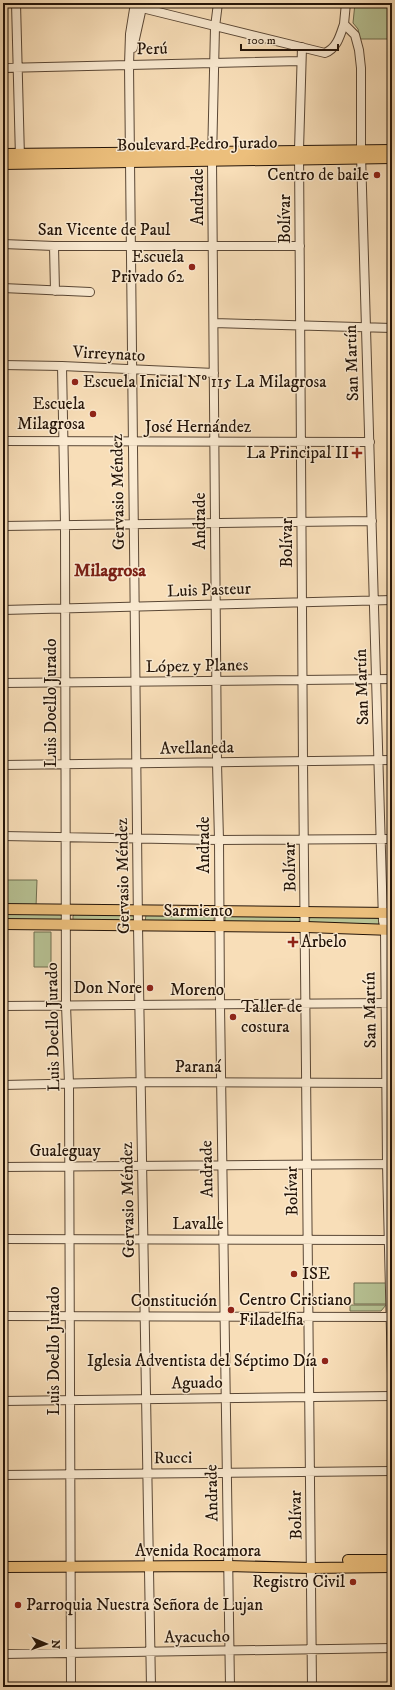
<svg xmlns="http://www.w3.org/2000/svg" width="395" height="1690" viewBox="0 0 395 1690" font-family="'IM FELL DW Pica',serif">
  <rect width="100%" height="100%" fill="#f8deb8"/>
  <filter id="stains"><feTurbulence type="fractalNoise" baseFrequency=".005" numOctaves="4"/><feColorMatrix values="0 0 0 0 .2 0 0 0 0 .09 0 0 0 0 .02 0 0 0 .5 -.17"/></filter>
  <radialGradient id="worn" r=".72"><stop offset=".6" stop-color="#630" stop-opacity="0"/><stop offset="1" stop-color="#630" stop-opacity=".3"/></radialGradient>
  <path fill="#b7c294" stroke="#6e6c4e" d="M355 3H392V39H360L358 29 353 23Z
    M3 880H37L36 907 3 905Z
    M6 914H61L63 920 4 919V916Z
    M75 914 133 915 134 920 73 921V916Z
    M146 915H214V922H145Z
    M225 915H301V923L225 922Z
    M310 917 379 918V923L377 925 311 924 309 922Z
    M34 932H51V967H34Z
    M354 1283H386L387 1304H354Z
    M350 1305H386L381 1311H350Z"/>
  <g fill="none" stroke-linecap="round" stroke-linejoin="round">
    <defs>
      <path id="minor" d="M16 3 20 158
        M135 3 130 34 129 65 138 926 151 1687
        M218 3 215 27 212 160 217 763 219 840 220 1005 230 1687
        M346 3 344 24 355 35 359 50 361 68V154L383 921 385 930 387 1164 392 1375
        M142 8 325 53C337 48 340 36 344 24
        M302 47 299 150 303 762 312 1687
        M133 48 143 3
        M3 68 301 61
        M3 244 54 246H300
        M54 246 55 291
        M3 288 90 292
        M214 323 392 328
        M3 365 62 366 214 373
        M62 366 65 525 66 1005 69 1083 71 1687
        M3 441 370 442
        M3 526 372 521
        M3 610 392 600
        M3 683 392 679
        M3 765 392 760
        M3 836 219 840 392 839
        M3 1006 392 1003
        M3 1085 141 1082 392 1083
        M3 1167 391 1164
        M3 1239 392 1240
        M3 1316 392 1317
        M3 1401 392 1396
        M3 1475 392 1471
        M3 1654 392 1648"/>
      <path id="major" d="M3 154 392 150
        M3 164 392 158
        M3 909 392 913
        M3 924 306 927 392 930
        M348 1560H392
        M3 1567 228 1566 311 1568 392 1567"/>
    </defs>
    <use href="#minor" stroke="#5a4735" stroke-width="10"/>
    <use href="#major" stroke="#251509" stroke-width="12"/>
    <use href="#minor" stroke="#faead1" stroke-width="8"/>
    <use href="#major" stroke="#ecbf7c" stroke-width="10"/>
  </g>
  <g fill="#8f2418" stroke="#faead1" stroke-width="1.5">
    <circle cx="377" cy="175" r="4"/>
    <circle cx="192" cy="267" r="4"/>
    <circle cx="75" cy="382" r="4"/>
    <circle cx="93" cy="414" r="4"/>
    <path d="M355 447h4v4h4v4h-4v4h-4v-4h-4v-4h4z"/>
    <path d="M291 936h4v4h4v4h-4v4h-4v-4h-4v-4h4z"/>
    <circle cx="150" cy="988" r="4"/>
    <circle cx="233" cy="1017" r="4"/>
    <circle cx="294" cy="1274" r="4"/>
    <circle cx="231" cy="1310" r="4"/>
    <circle cx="325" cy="1361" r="4"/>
    <circle cx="353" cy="1582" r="4"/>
    <circle cx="18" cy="1605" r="4"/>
  </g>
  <g text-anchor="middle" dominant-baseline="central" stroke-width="3" stroke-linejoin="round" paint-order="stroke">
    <g font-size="17" fill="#251509" stroke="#faead1">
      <text transform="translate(152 49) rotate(-1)">Perú</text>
      <text transform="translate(197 144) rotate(-1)">Boulevard Pedro Jurado</text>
      <text transform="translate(198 197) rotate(-90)">Andrade</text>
      <text transform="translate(285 219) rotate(-90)">Bolívar</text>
      <text x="104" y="230">San Vicente de Paul</text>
      <text transform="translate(109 354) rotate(3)">Virreynato</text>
      <text transform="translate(352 363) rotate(-92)">San Martín</text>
      <text x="198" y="427">José Hernández</text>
      <text transform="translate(118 492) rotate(-91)">Gervasio Méndez</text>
      <text transform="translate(200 521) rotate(-90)">Andrade</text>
      <text transform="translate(287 543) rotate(-90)">Bolívar</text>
      <text transform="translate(209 590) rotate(-2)">Luis Pasteur</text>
      <text transform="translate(197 666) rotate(-1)">López y Planes</text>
      <text transform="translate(362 687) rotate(-92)">San Martín</text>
      <text transform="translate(51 703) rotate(-90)">Luis Doello Jurado</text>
      <text transform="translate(197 748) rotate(-1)">Avellaneda</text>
      <text transform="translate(204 845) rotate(-90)">Andrade</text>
      <text transform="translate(290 867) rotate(-91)">Bolívar</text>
      <text transform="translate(123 876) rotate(-91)">Gervasio Méndez</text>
      <text x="198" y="911">Sarmiento</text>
      <text x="197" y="990">Moreno</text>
      <text transform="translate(370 1010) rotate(-91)">San Martín</text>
      <text transform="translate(53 1027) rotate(-91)">Luis Doello Jurado</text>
      <text x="198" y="1067">Paraná</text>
      <text x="65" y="1151">Gualeguay</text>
      <text transform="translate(207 1169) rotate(-91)">Andrade</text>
      <text transform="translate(292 1191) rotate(-91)">Bolívar</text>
      <text transform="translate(128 1200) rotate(-91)">Gervasio Méndez</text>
      <text x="198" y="1224">Lavalle</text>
      <text x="174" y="1301">Constitución</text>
      <text transform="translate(54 1351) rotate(-90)">Luis Doello Jurado</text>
      <text transform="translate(197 1383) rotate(-1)">Aguado</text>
      <text transform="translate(173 1458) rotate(-1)">Rucci</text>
      <text transform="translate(212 1493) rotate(-91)">Andrade</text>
      <text transform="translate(296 1515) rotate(-91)">Bolívar</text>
      <text x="198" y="1551">Avenida Rocamora</text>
      <text transform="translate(197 1637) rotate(-1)">Ayacucho</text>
    </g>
    <g font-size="17" fill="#251509" stroke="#faead1" text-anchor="end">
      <text x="369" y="175">Centro de baile</text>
      <text x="184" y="257">Escuela<tspan x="184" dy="20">Privado 62</tspan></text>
      <text x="83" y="382" text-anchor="start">Escuela Inicial Nº 115 La Milagrosa</text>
      <text x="85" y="404">Escuela<tspan x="85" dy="20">Milagrosa</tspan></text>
      <text x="349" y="453">La Principal II</text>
      <text x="301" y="942" text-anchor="start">Arbelo</text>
      <text x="142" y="988">Don Nore</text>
      <text x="241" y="1007" text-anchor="start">Taller de<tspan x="241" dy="20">costura</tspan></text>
      <text x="302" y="1274" text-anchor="start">ISE</text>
      <text x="239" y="1300" text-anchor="start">Centro Cristiano<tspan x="239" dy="20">Filadelfia</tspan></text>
      <text x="317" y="1361">Iglesia Adventista del Séptimo Día</text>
      <text x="345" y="1582">Registro Civil</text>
      <text x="26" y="1605" text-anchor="start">Parroquia Nuestra Señora de Lujan</text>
    </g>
    <g font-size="18" font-weight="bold" fill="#7a1f14" stroke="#faead1">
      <text x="110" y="571">Milagrosa</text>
    </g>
  </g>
  <rect width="395" height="1690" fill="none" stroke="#f8deb8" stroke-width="16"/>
  <rect x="4" y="4" width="387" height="1682" fill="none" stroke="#251509" stroke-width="2"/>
  <rect x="8" y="8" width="379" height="1674" fill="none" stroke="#251509"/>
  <g transform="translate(46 1644) rotate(92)" stroke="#faead1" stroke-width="3" paint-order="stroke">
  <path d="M0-3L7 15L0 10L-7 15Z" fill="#251509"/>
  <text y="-6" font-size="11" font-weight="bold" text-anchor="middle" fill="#251509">N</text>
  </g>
  <path d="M241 44v6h97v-6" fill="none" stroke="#251509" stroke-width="2"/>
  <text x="247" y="44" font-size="12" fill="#251509" stroke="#faead1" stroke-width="3" paint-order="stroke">100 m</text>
  <rect width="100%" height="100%" filter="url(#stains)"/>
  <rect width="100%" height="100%" fill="url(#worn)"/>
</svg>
